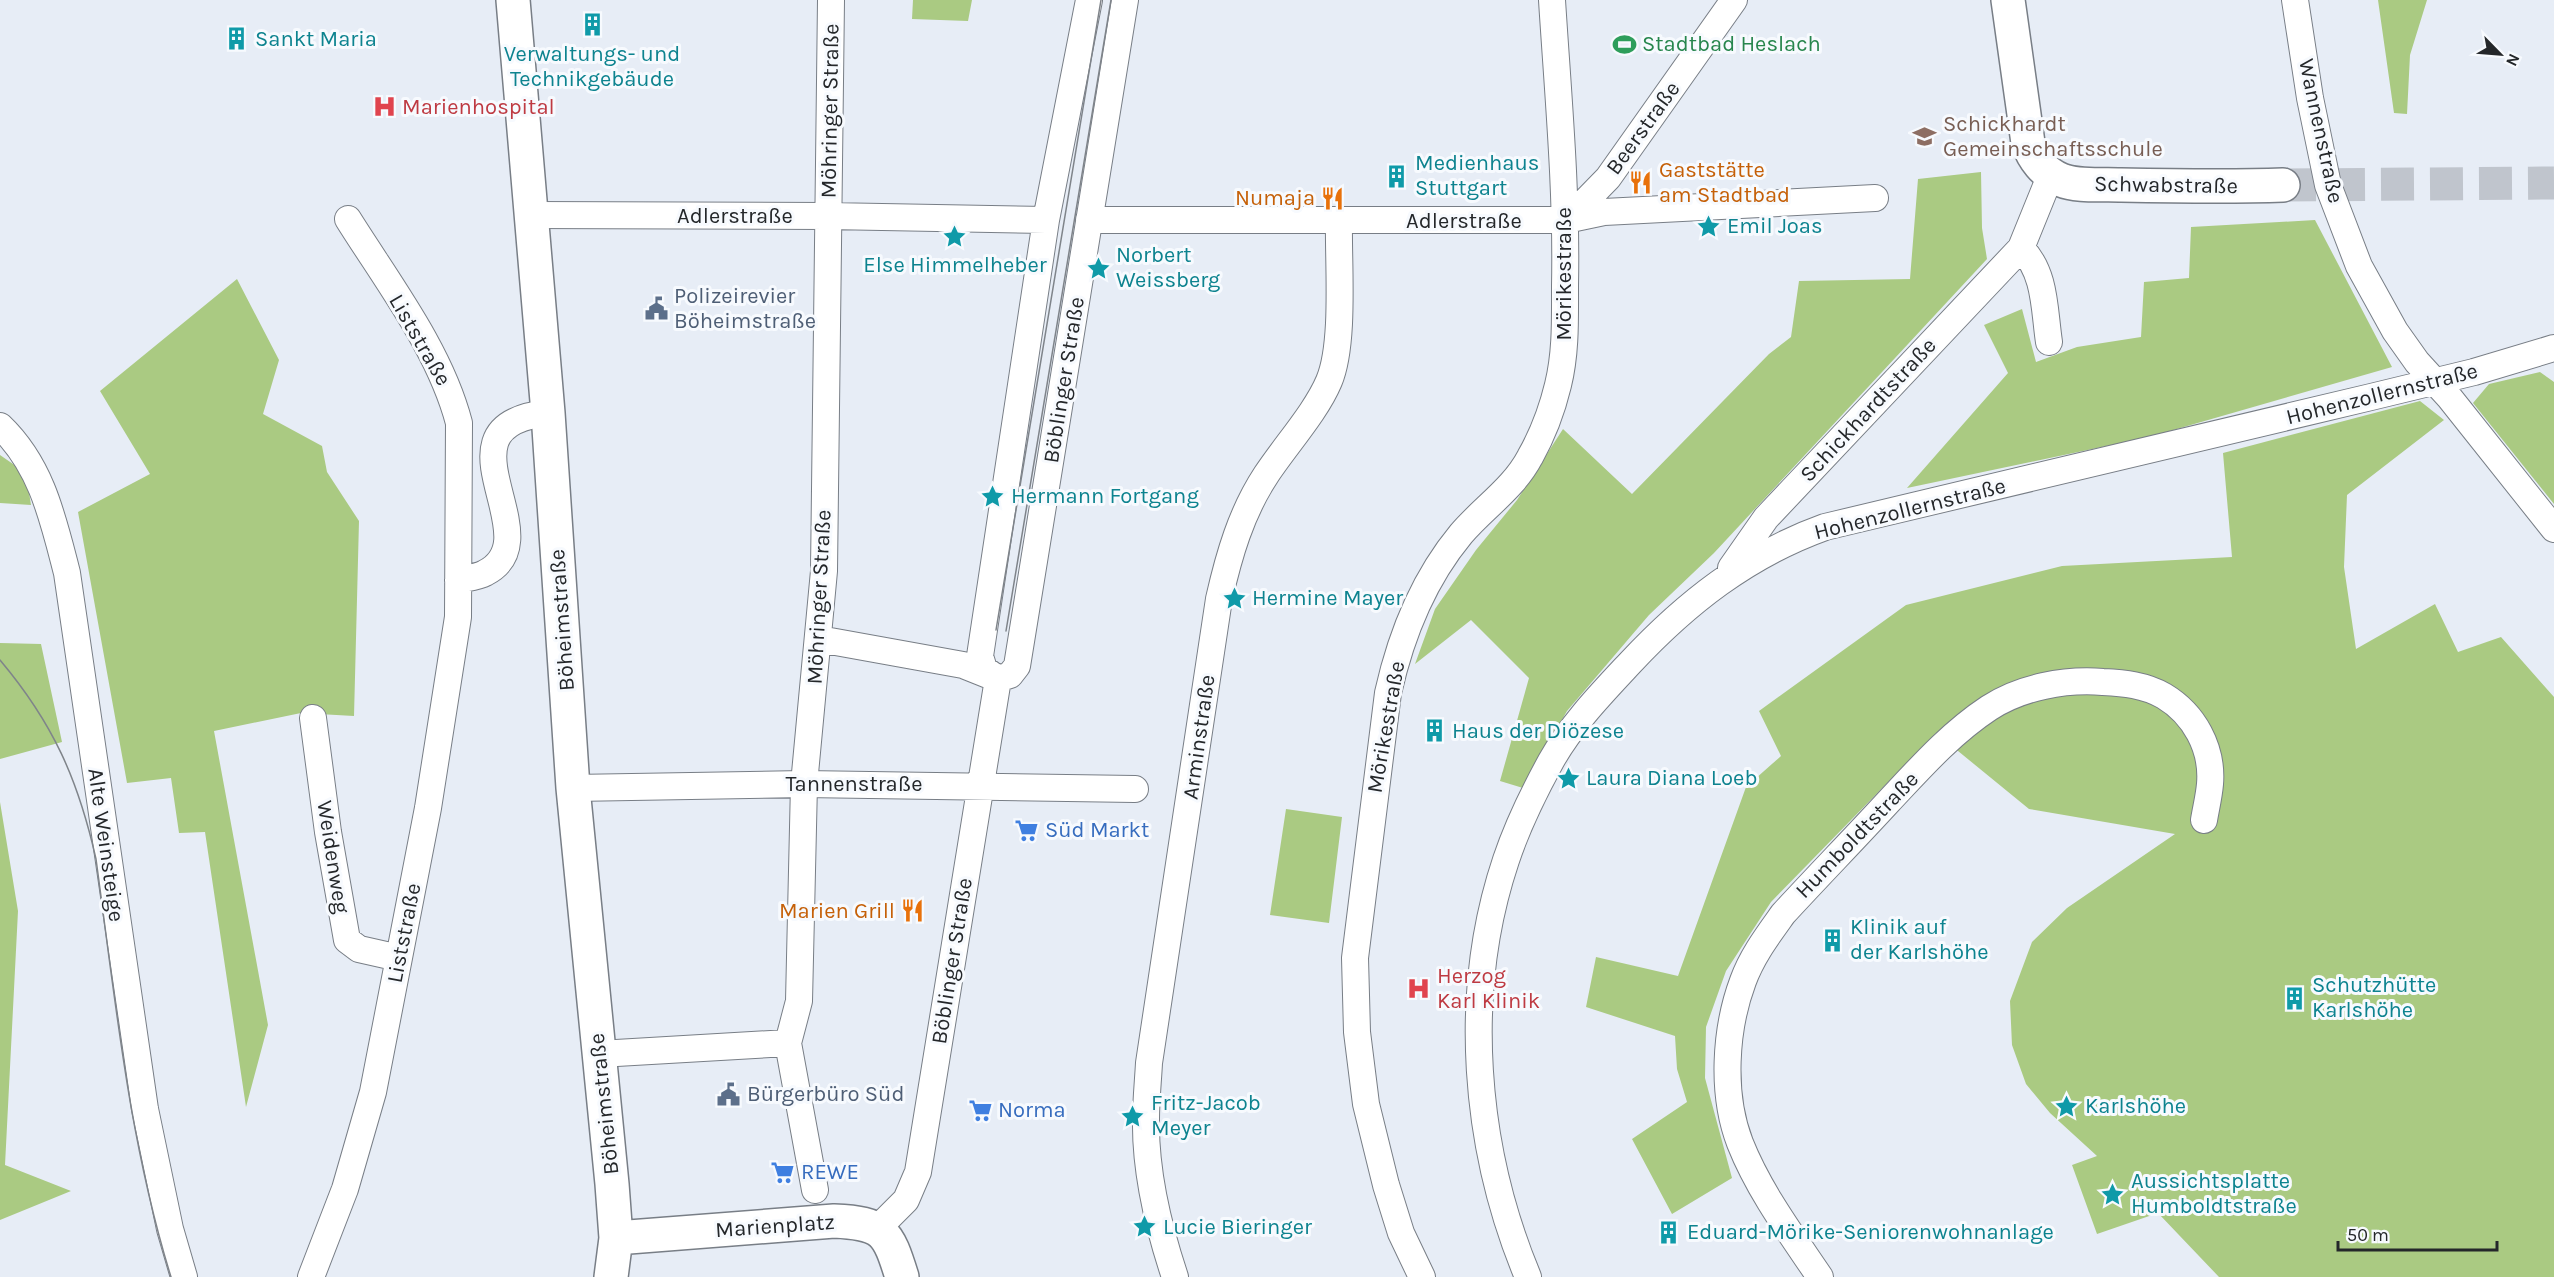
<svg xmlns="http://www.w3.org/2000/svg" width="2554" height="1277" viewBox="0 0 2554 1277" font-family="Karla,sans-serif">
  <rect width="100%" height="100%" fill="#e7edf6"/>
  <path fill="#aaca82" d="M913 0H972L968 21 912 19Z
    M2378 0H2427L2410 55 2407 114 2394 113Z
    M1981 172 1982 228 1987 259 1714 553 1649 615 1567 711 1523 788 1500 781 1529 678 1471 620 1415 664 1435 609 1476 550 1517 500 1563 429 1632 494 1769 354 1791 337 1799 281 1910 279 1918 179Z
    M2315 220 2392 367 2149 437 1907 488 2008 373 1984 325 2022 309 2036 362 2077 347 2141 337 2144 282 2189 278 2191 227Z
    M237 279 279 360 263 414 322 446 327 472 359 521 354 716 301 713 214 731 268 1025 246 1107 205 832 179 833 171 778 127 783 78 512 150 474 100 391Z
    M2540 372 2554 382V504L2473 403 2489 384Z
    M2420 401 2444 420 2347 495 2344 567 2356 649 2435 604 2458 652 2501 637 2554 697V1277H2219L2158 1213 2097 1234 2072 1165 2097 1156 2050 1113 2026 1084 2012 1045 2010 1001 2032 942 2067 908 2175 834 2029 809 1936 733 1771 902 1726 971 1706 1027 1705 1078 1732 1178 1672 1214 1632 1139 1687 1102 1677 1069 1675 1036 1586 1007 1596 957 1678 976 1746 787 1781 756 1759 711 1906 605 2062 566 2232 557 2223 453Z
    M0 455 26 473 31 505 0 503Z
    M0 643 41 644 62 742 0 759Z
    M0 802 18 911 5 1165 71 1191 0 1220Z
    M1286 809 1342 817 1329 923 1270 915Z"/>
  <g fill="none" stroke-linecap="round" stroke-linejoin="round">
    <path stroke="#c0c5cd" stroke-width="33" stroke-dasharray="33 16" stroke-linecap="butt" d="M2283 185 2554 183"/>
    <defs>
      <path id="street" d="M2295 0 2310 98 2328 185 2359 266 2395 331 2417 362 2449 397 2554 529
        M531 215 828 216 1046 220
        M1089 220H1566L1604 212 1875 198
        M1567 220 1608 178 1734 0
        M2021 248C2046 273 2044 309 2049 342
        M0 426C42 466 53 519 67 573L145 1109 170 1229 184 1277
        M1731 568 1766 518 2021 248 2051 174
        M458 580C467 578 478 577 485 573 555 538 427 425 548 413
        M819 639 963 665 998 679
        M998 679 1010 675 1017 666 1125 0
        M998 679 984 669 980 656 1046 220 1089 0
        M313 718 328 832 347 940 359 949 399 958
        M573 788 804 784 1135 789
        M599 1054 788 1043
        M815 1190 788 1043 799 1001 804 784 824 571 831 0
        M877 1229 906 1200 918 1172 998 679
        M311 1277 345 1189 373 1092 428 808 458 617 459 423C440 350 388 283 348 219
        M1175 1277C1158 1226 1145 1172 1146 1119 1146 1100 1148 1082 1149 1063L1219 599C1229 555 1241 513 1266 475 1285 446 1316 412 1329 381 1345 343 1338 263 1339 221
        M1422 1277 1401 1233 1386 1185 1366 1104 1357 1032 1355 958 1388 693C1401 635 1422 581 1461 534 1484 507 1513 489 1530 457 1543 434 1552 410 1558 385 1566 353 1565 319 1565 286 1567 190 1558 95 1552 0
        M1528 1277C1474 1148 1461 994 1506 860 1517 827 1534 792 1551 761 1571 725 1602 693 1630 663 1686 603 1747 555 1825 527L2371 397 2474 372 2554 348
        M1820 1277C1791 1234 1759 1191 1740 1143 1721 1094 1725 1029 1743 981 1752 956 1768 935 1783 914 1818 876 1854 839 1889 801 1920 768 1951 733 1989 708 2021 687 2065 679 2103 682 2124 683 2145 685 2164 696 2194 714 2213 748 2210 784 2209 796 2206 808 2204 820"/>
      <path id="secondary" d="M513 0 548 413 573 788 612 1184 616 1238 611 1277
        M2008 0 2028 143C2033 158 2044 173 2061 180 2078 187 2102 184 2120 185 2175 186 2229 187 2283 185
        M616 1238 834 1221C884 1223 888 1232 902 1277"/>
    </defs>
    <use href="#street" stroke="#787e86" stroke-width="28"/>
    <use href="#secondary" stroke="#787e86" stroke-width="36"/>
    <use href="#street" stroke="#fff" stroke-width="26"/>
    <use href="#secondary" stroke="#fff" stroke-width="33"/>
    <path stroke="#7f848a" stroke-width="1.5" d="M996 630 1101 0
      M1006 631 1111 0
      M0 660C53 723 78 779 96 859 115 998 129 1142 171 1277"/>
  </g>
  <defs>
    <symbol id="building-bare" viewBox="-9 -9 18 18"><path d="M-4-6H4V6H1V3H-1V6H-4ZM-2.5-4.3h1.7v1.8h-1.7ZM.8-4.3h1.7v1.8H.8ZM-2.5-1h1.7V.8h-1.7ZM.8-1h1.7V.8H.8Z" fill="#0f9aa8" stroke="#f7fafe" stroke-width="2.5" paint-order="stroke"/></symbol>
    <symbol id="stadium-bare" viewBox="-9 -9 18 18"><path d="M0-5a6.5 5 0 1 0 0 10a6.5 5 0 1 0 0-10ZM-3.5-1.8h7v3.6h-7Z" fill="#2e9e5b" stroke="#f7fafe" stroke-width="2.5" paint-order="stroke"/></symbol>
    <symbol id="hospital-bare" viewBox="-9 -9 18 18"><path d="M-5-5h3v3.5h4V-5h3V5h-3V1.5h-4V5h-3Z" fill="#e0444e" stroke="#f7fafe" stroke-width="2.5" paint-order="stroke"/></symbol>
    <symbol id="school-bare" viewBox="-9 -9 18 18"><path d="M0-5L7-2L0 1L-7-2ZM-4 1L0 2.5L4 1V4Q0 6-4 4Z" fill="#8d6e63" stroke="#f7fafe" stroke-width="2.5" paint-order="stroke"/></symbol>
    <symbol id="restaurant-bare" viewBox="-9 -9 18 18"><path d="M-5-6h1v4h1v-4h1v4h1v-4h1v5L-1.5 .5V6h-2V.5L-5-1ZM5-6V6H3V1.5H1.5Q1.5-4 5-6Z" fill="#e8710a" stroke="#f7fafe" stroke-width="2.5" paint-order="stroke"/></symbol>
    <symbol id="sight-bare" viewBox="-9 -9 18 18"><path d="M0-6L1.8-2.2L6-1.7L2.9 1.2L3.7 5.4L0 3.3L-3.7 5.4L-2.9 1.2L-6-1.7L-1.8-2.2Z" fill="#0f9aa8" stroke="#f7fafe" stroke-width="2.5" paint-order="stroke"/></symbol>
    <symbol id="civic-bare" viewBox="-9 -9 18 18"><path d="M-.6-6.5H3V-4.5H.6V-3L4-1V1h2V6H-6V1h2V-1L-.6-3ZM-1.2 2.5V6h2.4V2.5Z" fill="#5c6f8a" stroke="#f7fafe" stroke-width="2.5" paint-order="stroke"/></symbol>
    <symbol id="supermarket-bare" viewBox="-9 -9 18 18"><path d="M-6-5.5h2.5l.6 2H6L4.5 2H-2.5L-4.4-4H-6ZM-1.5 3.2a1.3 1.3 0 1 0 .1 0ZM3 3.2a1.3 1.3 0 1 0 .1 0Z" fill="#3f7fe0" stroke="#f7fafe" stroke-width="2.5" paint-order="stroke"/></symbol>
  </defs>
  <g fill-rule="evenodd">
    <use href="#building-bare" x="576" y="8" width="33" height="33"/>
    <use href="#building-bare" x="220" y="22" width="33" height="33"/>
    <use href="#stadium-bare" x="1608" y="28" width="33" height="33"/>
    <use href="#hospital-bare" x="368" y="90" width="33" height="33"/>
    <use href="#school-bare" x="1908" y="120" width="33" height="33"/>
    <use href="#building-bare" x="1380" y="160" width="33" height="33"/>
    <use href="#restaurant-bare" x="1624" y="166" width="33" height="33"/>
    <use href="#restaurant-bare" x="1316" y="182" width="33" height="33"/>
    <use href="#sight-bare" x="1692" y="210" width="33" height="33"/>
    <use href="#sight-bare" x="938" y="220" width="33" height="33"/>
    <use href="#sight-bare" x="1082" y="252" width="33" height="33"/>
    <use href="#civic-bare" x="640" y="292" width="33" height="33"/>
    <use href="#sight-bare" x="976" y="480" width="33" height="33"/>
    <use href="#sight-bare" x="1218" y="582" width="33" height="33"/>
    <use href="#building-bare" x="1418" y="714" width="33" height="33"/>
    <use href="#sight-bare" x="1552" y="762" width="33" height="33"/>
    <use href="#supermarket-bare" x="1010" y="814" width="33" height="33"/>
    <use href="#restaurant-bare" x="896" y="894" width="33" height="33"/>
    <use href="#building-bare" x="1816" y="924" width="33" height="33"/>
    <use href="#hospital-bare" x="1402" y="972" width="33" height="33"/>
    <use href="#building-bare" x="2278" y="982" width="33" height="33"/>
    <use href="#civic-bare" x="712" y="1078" width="33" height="33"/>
    <use href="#sight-bare" x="2050" y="1090" width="33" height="33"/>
    <use href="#supermarket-bare" x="964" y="1094" width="33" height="33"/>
    <use href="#sight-bare" x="1116" y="1100" width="33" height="33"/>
    <use href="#supermarket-bare" x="766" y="1156" width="33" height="33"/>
    <use href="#sight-bare" x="2096" y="1178" width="33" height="33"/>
    <use href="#sight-bare" x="1128" y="1210" width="33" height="33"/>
    <use href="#building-bare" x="1652" y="1216" width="33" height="33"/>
  </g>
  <g text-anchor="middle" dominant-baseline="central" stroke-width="6" stroke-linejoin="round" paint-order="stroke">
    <g font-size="22" fill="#0d838f" stroke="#f7fafe" text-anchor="start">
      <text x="255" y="39">Sankt Maria</text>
      <text x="592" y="54" text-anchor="middle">Verwaltungs- und<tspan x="592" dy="25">Technikgebäude</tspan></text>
      <text x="1415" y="163">Medienhaus<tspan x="1415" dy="25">Stuttgart</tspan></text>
      <text x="1727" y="226">Emil Joas</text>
      <text x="1116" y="255">Norbert<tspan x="1116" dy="25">Weissberg</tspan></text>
      <text x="955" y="265" text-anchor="middle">Else Himmelheber</text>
      <text x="1011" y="496">Hermann Fortgang</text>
      <text x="1252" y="598">Hermine Mayer</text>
      <text x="1452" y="731">Haus der Diözese</text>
      <text x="1586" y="778">Laura Diana Loeb</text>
      <text x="1850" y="927">Klinik auf<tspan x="1850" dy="25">der Karlshöhe</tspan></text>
      <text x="2312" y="985">Schutzhütte<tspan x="2312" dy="25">Karlshöhe</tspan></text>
      <text x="1151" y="1103">Fritz-Jacob<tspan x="1151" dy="25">Meyer</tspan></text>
      <text x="2085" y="1106">Karlshöhe</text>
      <text x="2131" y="1181">Aussichtsplatte<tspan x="2131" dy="25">Humboldtstraße</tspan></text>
      <text x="1163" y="1227">Lucie Bieringer</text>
      <text x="1687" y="1232">Eduard-Mörike-Seniorenwohnanlage</text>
    </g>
    <g font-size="22" fill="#27864d" stroke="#f7fafe" text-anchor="start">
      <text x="1642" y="44">Stadtbad Heslach</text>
    </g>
    <g font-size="22" fill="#be3a42" stroke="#f7fafe" text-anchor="start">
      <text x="402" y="107">Marienhospital</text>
      <text x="1437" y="976">Herzog<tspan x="1437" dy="25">Karl Klinik</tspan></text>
    </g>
    <g font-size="22" fill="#24272a" stroke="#f7fafe">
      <text transform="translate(830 111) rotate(-89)">Möhringer Straße</text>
      <text transform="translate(1643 128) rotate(-54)">Beerstraße</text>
      <text transform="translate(2321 131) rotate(78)">Wannenstraße</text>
      <text transform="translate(2166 185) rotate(1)">Schwabstraße</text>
      <text x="735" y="216">Adlerstraße</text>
      <text x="1464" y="221">Adlerstraße</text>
      <text transform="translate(1564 274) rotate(-90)">Mörikestraße</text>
      <text transform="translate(420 340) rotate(60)">Liststraße</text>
      <text transform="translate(1064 380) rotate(-81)">Böblinger Straße</text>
      <text transform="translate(2382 394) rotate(-14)">Hohenzollernstraße</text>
      <text transform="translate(1868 410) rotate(-47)">Schickhardtstraße</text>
      <text transform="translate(1910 509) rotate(-14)">Hohenzollernstraße</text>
      <text transform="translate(819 597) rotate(-87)">Möhringer Straße</text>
      <text transform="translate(562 620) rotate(-94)">Böheimstraße</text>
      <text transform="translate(1386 727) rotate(-80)">Mörikestraße</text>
      <text transform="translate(1199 737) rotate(-82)">Arminstraße</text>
      <text x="854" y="784">Tannenstraße</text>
      <text transform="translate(1857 835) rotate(-46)">Humboldtstraße</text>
      <text transform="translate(106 845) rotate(82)">Alte Weinsteige</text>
      <text transform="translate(333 857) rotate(81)">Weidenweg</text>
      <text transform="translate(404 933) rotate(-79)">Liststraße</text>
      <text transform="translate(952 961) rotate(-81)">Böblinger Straße</text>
      <text transform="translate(604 1104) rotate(-96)">Böheimstraße</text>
      <text transform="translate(775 1226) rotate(-4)">Marienplatz</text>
    </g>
    <g font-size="22" fill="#785e54" stroke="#f7fafe" text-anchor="start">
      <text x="1943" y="124">Schickhardt<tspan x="1943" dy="25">Gemeinschaftsschule</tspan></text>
    </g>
    <g font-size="22" fill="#c56008" stroke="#f7fafe" text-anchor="end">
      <text x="1659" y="170" text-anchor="start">Gaststätte<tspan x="1659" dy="25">am Stadtbad</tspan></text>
      <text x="1315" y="198">Numaja</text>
      <text x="895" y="911">Marien Grill</text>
    </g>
    <g font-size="22" fill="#4e5e75" stroke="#f7fafe" text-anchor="start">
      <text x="674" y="296">Polizeirevier<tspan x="674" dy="25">Böheimstraße</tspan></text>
      <text x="747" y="1094">Bürgerbüro Süd</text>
    </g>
    <g font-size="22" fill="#366cbe" stroke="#f7fafe" text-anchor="start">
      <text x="1045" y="830">Süd Markt</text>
      <text x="998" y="1110">Norma</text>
      <text x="801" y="1172">REWE</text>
    </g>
  </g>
  <g transform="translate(2500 54) rotate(115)" stroke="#f7fafe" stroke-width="4.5" paint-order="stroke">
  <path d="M0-4.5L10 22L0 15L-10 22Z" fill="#24272a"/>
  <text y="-9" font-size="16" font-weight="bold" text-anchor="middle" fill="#24272a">N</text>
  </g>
  <path d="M2338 1241v9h159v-9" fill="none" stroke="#24272a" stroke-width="3"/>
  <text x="2347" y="1241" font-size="18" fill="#24272a" stroke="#f7fafe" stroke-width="4.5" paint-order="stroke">50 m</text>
</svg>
